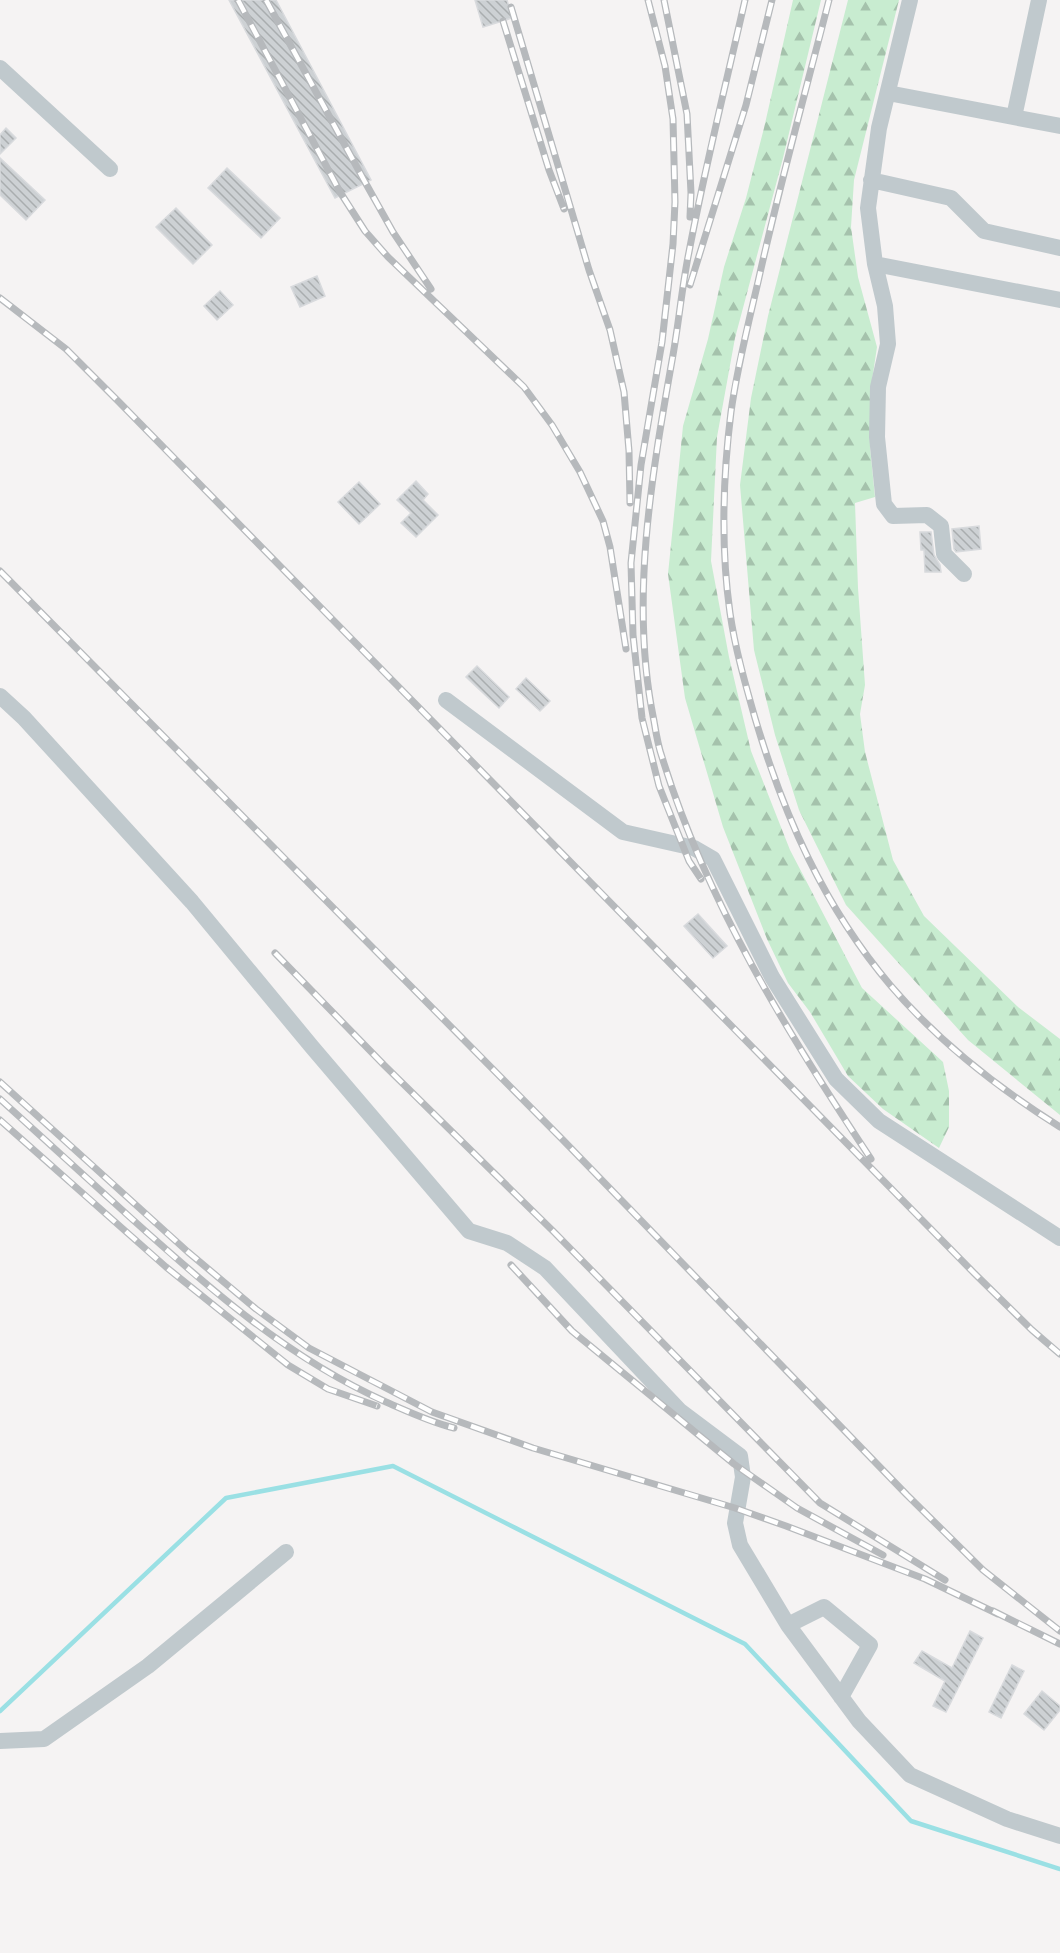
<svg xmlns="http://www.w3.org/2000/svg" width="1060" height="1953" viewBox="0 0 1060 1953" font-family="Mulish,sans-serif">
  <defs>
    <pattern id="forest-firs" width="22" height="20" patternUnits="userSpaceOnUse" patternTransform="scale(1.5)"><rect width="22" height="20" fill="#c8ecd0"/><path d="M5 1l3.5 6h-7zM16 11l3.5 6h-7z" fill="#a5c2ac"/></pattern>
    <pattern id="building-back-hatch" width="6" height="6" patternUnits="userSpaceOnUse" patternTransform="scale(1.5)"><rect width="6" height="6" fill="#cdd1d4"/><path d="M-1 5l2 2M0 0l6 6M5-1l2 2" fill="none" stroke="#a9adaf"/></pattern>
  </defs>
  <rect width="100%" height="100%" fill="#f5f3f3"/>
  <path fill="url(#forest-firs)" d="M793 0H821L783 158 735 338 717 437 711 561 729 657 751 751 790 850 862 988 943 1062 949 1091V1127L939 1148 883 1109 848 1076 810 1012 788 983 767 939 723 827 685 698 668 574 683 426 708 339 724 267 746 198 764 128Z
    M848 0H899L854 180 851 227 858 277 877 347 871 387 870 447 875 497 855 503 858 588 865 685 860 714 865 752 893 860 924 916 1018 1007 1060 1039V1115L968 1040 846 905 799 810 775 735 754 650 740 485 751 398 768 316Z"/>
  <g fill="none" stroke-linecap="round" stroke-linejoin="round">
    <path stroke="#9ae0e4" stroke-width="4.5" d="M0 1711 226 1498 393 1466 745 1644 911 1821 1060 1869"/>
  </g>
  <path fill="url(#building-back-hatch)" stroke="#d8dadd" stroke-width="1.5" d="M229 0H276L371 180 335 198Z
    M475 0H507L512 18 483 27Z
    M6 128 16 138 0 154V135Z
    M0 158 45 200 26 220 0 195Z
    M227 168 280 218 261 238 208 188Z
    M176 208 212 245 193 264 156 227Z
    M317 276 325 296 300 307 291 287Z
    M220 291 233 305 217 320 204 306Z
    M416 481 428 494 423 500 438 515 416 537 401 523 411 513 397 500Z
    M359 482 380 504 359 524 338 502Z
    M979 526 981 549 956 552 954 549 952 529Z
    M920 532H931L934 555 940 565 941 572H925L924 550H921Z
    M477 666 509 697 499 708 466 677Z
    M526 678 550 701 540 711 516 689Z
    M698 914 727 946 713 958 684 926Z
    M970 1631 983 1638 946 1712 933 1706 945 1681 914 1663 922 1651 952 1668Z
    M1012 1665 1024 1671 1001 1718 989 1712Z
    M1042 1691 1060 1706V1710L1044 1730 1024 1714Z"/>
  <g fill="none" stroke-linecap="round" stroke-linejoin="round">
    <path stroke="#c0c9cd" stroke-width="16" d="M910 0 879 128 868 208 875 264 885 306 888 344 878 387 877 437 884 504 893 516 927 515 941 526 944 554 964 574
      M0 68 110 169
      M888 93 1060 126
      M1014 117 1039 0
      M871 180 951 198 984 231 1060 248
      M875 264 1060 300
      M0 696 24 718 192 902 312 1047 469 1231 507 1243 545 1268 680 1411 740 1456 743 1477 735 1523 740 1545 788 1625 859 1721 910 1775 1007 1819 1060 1836
      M446 700 623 832 694 848 713 859 772 977 836 1079 879 1121 1060 1238
      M788 1625 824 1607 870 1645 841 1697
      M0 1741 44 1739 148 1666 286 1552"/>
    <defs>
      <path id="rail" d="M238 0 340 192 365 231 388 257 524 387 552 425 580 472 603 521 610 547 626 649
        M266 0 365 182 393 232 431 289
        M648 0 665 66 673 119 675 202 673 244 662 342 641 465 631 563 633 635 642 718 659 786 689 861 701 879
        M664 0 687 114 691 193 690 217
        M745 0C726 84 705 167 689 252 682 286 679 321 673 355 652 474 629 601 654 721 656 733 658 746 662 757 706 901 788 1034 871 1159
        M829 0C805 94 779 187 758 282 748 325 737 368 731 412 723 476 721 549 730 613 735 648 745 683 755 718 784 816 824 907 891 986 939 1042 998 1088 1060 1127
        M511 7 589 270 610 330 624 392 629 451 630 503
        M503 21 549 170 564 209
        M690 285 746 105 772 0
        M0 298 66 349 119 402 974 1273 1032 1330 1060 1354
        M0 571 562 1139 907 1495 983 1570 1060 1631
        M275 953 384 1065 553 1231 820 1503 945 1580
        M0 1082 188 1252 256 1309 309 1348 432 1412 533 1448 735 1508 786 1526 925 1579 998 1614
        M0 1099C44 1139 88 1179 132 1219 211 1290 288 1358 386 1402 409 1412 430 1422 454 1428
        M0 1120 166 1267 288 1365 328 1389 377 1406
        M511 1265 572 1331 734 1464 797 1508 883 1555
        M993 1611 1060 1644"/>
    </defs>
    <use href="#rail" stroke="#b6b9bc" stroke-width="7"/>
    <use href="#rail" stroke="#fff" stroke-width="4.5" stroke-dasharray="14" stroke-linecap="butt"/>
  </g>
</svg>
